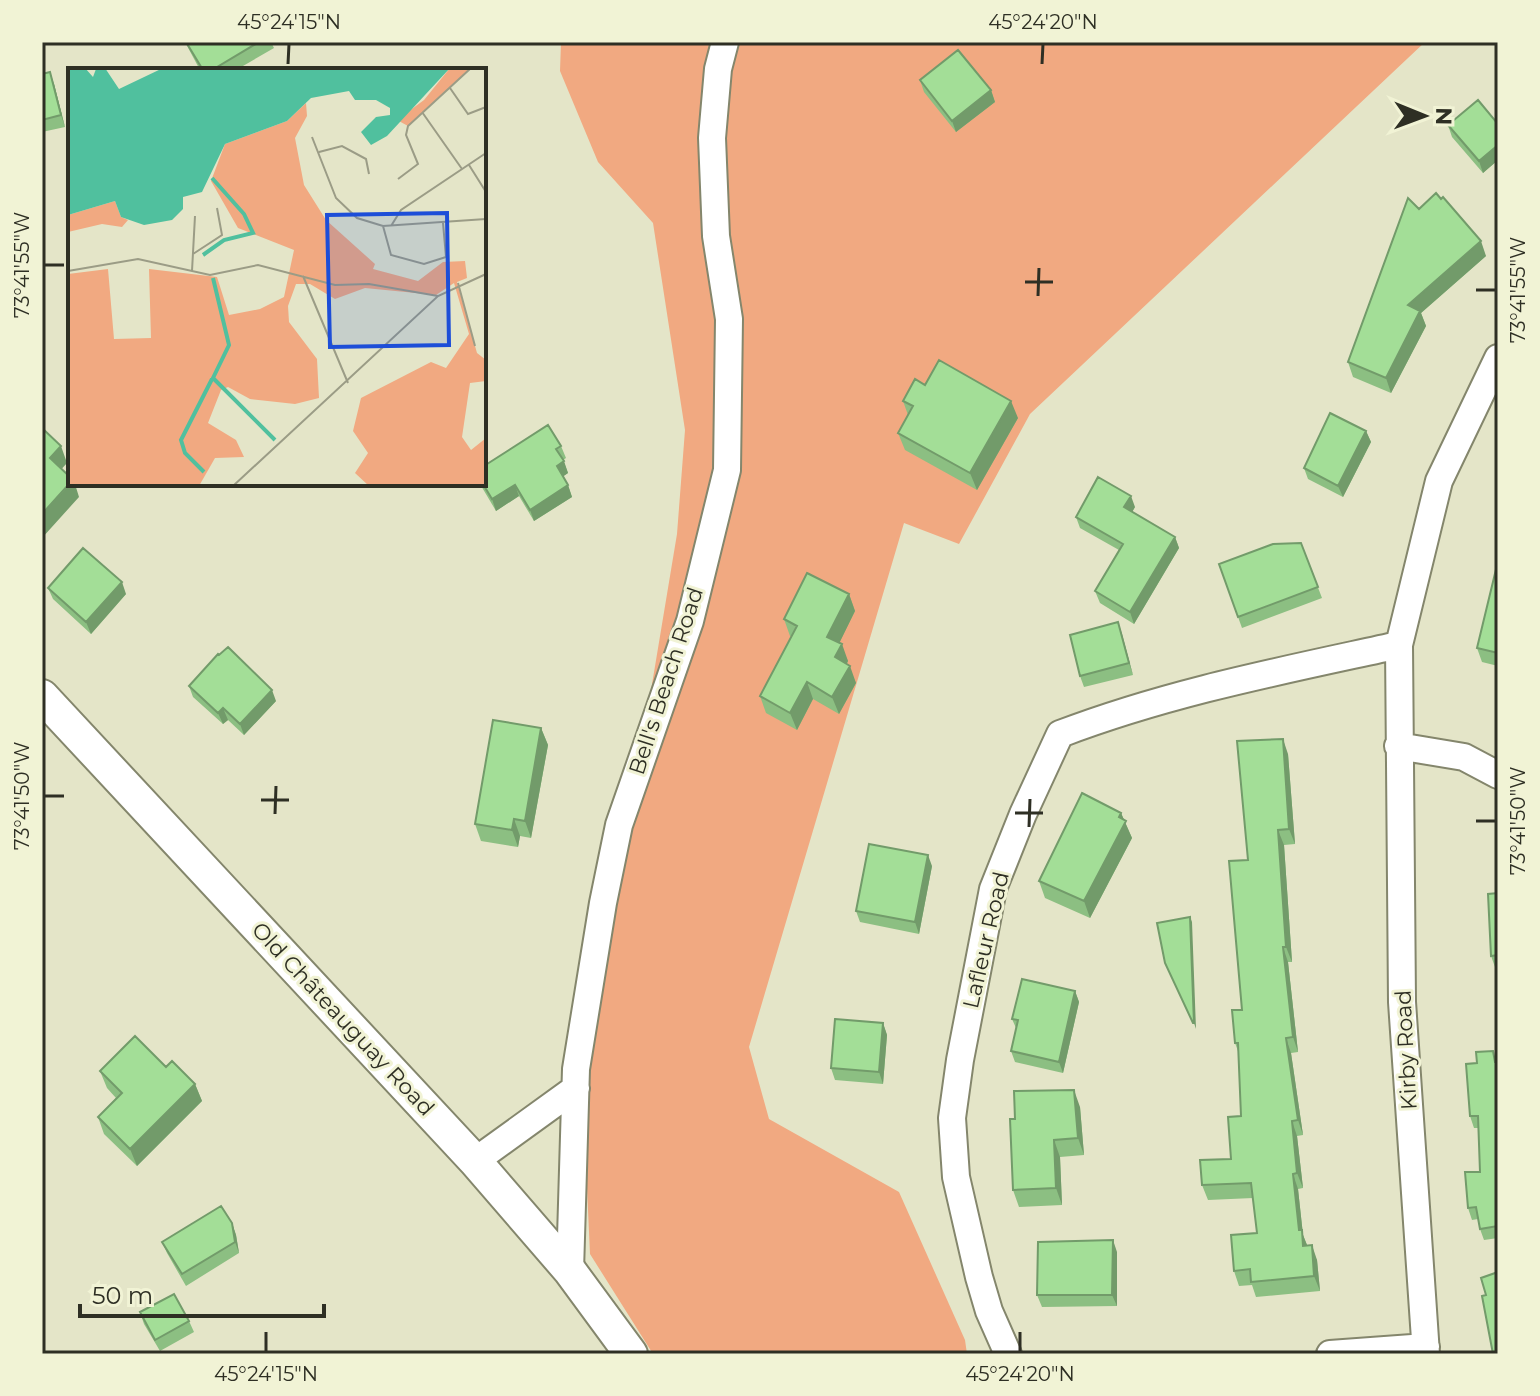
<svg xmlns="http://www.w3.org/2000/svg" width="1540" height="1396" viewBox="0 0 1540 1396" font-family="Montserrat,sans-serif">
  <rect width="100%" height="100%" fill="#e4e5c8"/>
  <path fill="#f1a981" d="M561 42H1425L1030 414 959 544 904 523 749 1047 769 1119 899 1192 965 1340 967 1354H653L590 1254 583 1099 677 534 685 430 653 223 598 162 560 71Z"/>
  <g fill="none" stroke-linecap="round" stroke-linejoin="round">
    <defs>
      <path id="minor" d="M1398 746 1464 757 1498 775
        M475 1161 576 1088
        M570 1271 576 1069 603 903 619 825 690 621 727 470 729 319 716 236 712 138 718 69 725 42
        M1008 1354 989 1311 979 1277 956 1177 952 1118 960 1060 993 889 1023 814 1060 734C1170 692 1285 670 1399 645
        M1330 1354 1426 1347
        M1426 1354 1402 1002 1399 645 1439 481 1498 358"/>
      <path id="tertiary" d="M42 696 475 1161 570 1271 631 1354"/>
    </defs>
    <use href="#minor" stroke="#84866c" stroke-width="30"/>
    <use href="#tertiary" stroke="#84866c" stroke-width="36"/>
    <use href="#minor" stroke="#fff" stroke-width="26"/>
    <use href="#tertiary" stroke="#fff" stroke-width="32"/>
  </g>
  <path fill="#8cbf82" d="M185 42H271L274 48 236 70H200Z
    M42 74 54 84 65 127 42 132Z
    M920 80 991 90 995 102 956 132 924 92Z
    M1498 124V160L1483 173 1452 137 1448 125Z
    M1419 209 1486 256 1421 313 1426 326 1391 393 1353 377 1348 362Z
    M925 385 1018 418 977 490 905 450 898 433 908 415 903 401Z
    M1366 431 1371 442 1343 497 1308 479 1304 468Z
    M561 446 566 458 563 460 568 473 563 476 568 485 572 497 534 521 519 496 496 511 480 484H484Z
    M1135 507 1132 512 1175 537 1179 548 1134 624 1100 603 1095 591 1119 550 1080 528 1076 517Z
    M1301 543 1322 598 1242 628 1219 564Z
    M1498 561V666L1482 662 1477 648Z
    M48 588 126 594 91 634 53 599Z
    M849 594 855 611 839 643 848 661 847 664 856 683 839 714 813 699 797 730 766 713 760 696 792 637 790 636 784 619Z
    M1118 622 1133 675 1084 687 1080 676Z
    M189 686 276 701 244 735 228 720 223 724 193 697Z
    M541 728 548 745 531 838 520 836 518 847 481 841 475 824Z
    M1288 754 1295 844 1284 845 1292 962H1288L1298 1052 1291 1053 1303 1135 1297 1136 1303 1188 1298 1189 1303 1235 1307 1245 1317 1260 1320 1291 1256 1297 1252 1285 1239 1286 1234 1271 1257 1233 1253 1198 1208 1200 1202 1185 1231 1159 1241 1116 1238 1051 1235 1043 1242 1010 1248 860Z
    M1121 813 1132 838 1090 918 1045 898 1039 881Z
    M932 866 919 934 860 922 856 911Z
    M1498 893V967H1495L1491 956Z
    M1075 991 1079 1002 1063 1073 1015 1062 1011 1051 1016 1028 1012 1019Z
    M883 1023 887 1035 883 1084 835 1080 831 1068Z
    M1497 1062H1498V1238L1484 1240 1480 1229 1478 1219 1472 1220 1468 1208 1480 1172 1479 1128H1474L1470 1116Z
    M166 1067 195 1084 202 1101 137 1166 104 1134 98 1117 116 1098 107 1088 100 1071Z
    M1080 1107 1084 1155 1060 1157 1062 1205 1019 1207 1013 1190 1015 1119Z
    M232 1223 236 1235 239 1253 186 1286 167 1253 162 1242Z
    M1117 1252V1306L1042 1307 1037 1295Z
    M140 1312 189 1321 194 1332 160 1351 144 1324Z"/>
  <path fill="#729b6a" d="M50 72 54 84 65 127 61 115Z
    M991 90 995 102 956 132 952 121Z
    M1498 145V160L1483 173 1479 161Z
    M1481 241 1486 256 1421 313 1426 326 1391 393 1386 378 1408 305Z
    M1011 401 1018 418 977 490 970 473Z
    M1366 431 1371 442 1343 497 1338 486Z
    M61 446 67 463 56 475 50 458Z
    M564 461 568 473 561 478 557 466Z
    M70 484H75L79 497 42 538V514Z
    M515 485 519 496 496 511 492 499Z
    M568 485 572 497 534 521 530 510Z
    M1131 496 1135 507 1128 519 1124 507Z
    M1175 537 1179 548 1134 624 1130 612Z
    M122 582 126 594 91 634 86 622Z
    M849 594 855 611 834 654 827 637Z
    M1118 622 1122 634 1133 675 1129 663Z
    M842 644 848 661 841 674 835 657Z
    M850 666 856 683 839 714 832 697Z
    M807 682 813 699 797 730 790 713Z
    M272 690 276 701 244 735 240 724Z
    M223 708 228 720 223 724 218 713Z
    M541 728 548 745 531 838 525 821Z
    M1283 739 1288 754 1295 844 1289 829Z
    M1121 813 1132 838 1090 918 1084 901Z
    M514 819 520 836 518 847 512 830Z
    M1278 830 1284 845 1292 962 1286 947Z
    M928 855 932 866 919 934 915 922Z
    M1190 917 1192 922 1196 1029 1194 1023Z
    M1283 947 1288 962 1298 1052 1293 1037Z
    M1075 991 1079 1002 1063 1073 1059 1062Z
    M883 1023 887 1035 883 1084 879 1072Z
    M1286 1038 1291 1053 1303 1135 1298 1120Z
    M195 1084 202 1101 137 1166 130 1149Z
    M1074 1090 1080 1107 1084 1155 1078 1138Z
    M1292 1121 1297 1136 1303 1188 1297 1173Z
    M1054 1140 1060 1157 1062 1205 1056 1188Z
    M1293 1174 1298 1189 1303 1235 1307 1245 1303 1246 1299 1230Z
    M232 1223 236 1235 239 1253 235 1242Z
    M1113 1240 1117 1252V1306L1112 1295Z
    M1312 1245 1317 1260 1320 1291 1314 1276Z"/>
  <path fill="#a3de97" stroke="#729b6a" stroke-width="2" d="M186 42H259L212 70H203Z
    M958 50 991 90 952 121 920 80Z
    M50 72 61 115 42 120V74Z
    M1478 100 1498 124V145L1479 161 1448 125Z
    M1436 193 1441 199 1443 197 1481 241 1408 305 1420 311 1386 378 1348 362 1408 198 1419 209Z
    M939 360 1011 401 970 473 898 433 913 406 903 401 915 379 925 385Z
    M1330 413 1366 431 1338 486 1304 468Z
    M548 425 561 446 556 449 564 461 557 466 568 485 530 510 515 485 492 499 483 484H484V466Z
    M42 428 61 446 50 458 70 477V483L42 514Z
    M1098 477 1131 496 1124 507 1175 537 1130 612 1095 591 1123 544 1076 517Z
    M1301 543 1318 587 1238 617 1219 564 1273 544Z
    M83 548 122 582 86 622 48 588Z
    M1498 561V653L1477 648Z
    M807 573 849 594 827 637 842 644 835 657 850 666 832 697 807 682 790 713 760 696 797 626 784 619Z
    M1118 622 1129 663 1080 676 1070 635Z
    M228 647 272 690 240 724 223 708 218 713 189 686 218 654 219 655Z
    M493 720 541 728 525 821 514 819 512 830 475 824Z
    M1283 739 1289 829 1278 830 1286 947H1283L1293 1037 1286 1038 1298 1120 1292 1121 1297 1173 1293 1174 1299 1230H1302L1303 1246 1312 1245 1314 1276 1251 1282 1250 1269 1234 1271 1231 1235 1257 1233 1251 1183 1202 1185 1200 1160 1231 1159 1228 1117 1241 1116 1238 1043H1235L1232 1010H1242L1229 861 1248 860 1237 741Z
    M1082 793 1121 813 1119 817 1126 821 1084 901 1039 881Z
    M869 844 928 855 915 922 856 911Z
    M1498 893V955L1491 956 1488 894Z
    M1190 917 1194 1023H1193L1165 963 1157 923Z
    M1022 979 1075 991 1059 1062 1011 1051 1018 1020 1012 1019Z
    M835 1019 883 1023 879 1072 831 1068Z
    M135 1036 166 1067 172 1061 195 1084 130 1149 98 1117 122 1093 100 1071Z
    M1493 1051 1495 1062H1498V1226L1480 1229 1476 1207 1468 1208 1465 1172H1480L1478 1116H1470L1466 1064 1477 1063 1476 1052Z
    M1074 1090 1078 1138 1054 1140 1056 1188 1013 1190 1010 1119H1015L1014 1091Z
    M221 1206 232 1223 235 1242 182 1274 162 1242Z
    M1113 1240 1112 1295H1037L1038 1242Z
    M1498 1272V1354H1493L1482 1296 1486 1295 1481 1278Z
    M174 1294 189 1321 155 1340 140 1312Z"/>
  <path fill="none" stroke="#2e2f24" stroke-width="3" d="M288 64 289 44M1042 64 1043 44M44 265H64M1025 282H1053M1476 290H1496M1038 296 1039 268M44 796H64M261 800H289M1015 813H1043M275 814 276 786M1476 821H1496M1029 827 1030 799M266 1352V1332M1020 1352V1332"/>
  <g text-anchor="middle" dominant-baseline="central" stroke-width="6" stroke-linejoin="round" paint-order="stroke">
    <g font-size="22" fill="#2e2f24" stroke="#f1f3d5">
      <text transform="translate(666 681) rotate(-72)">Bell's Beach Road</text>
      <text transform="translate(986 940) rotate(-77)">Lafleur Road</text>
      <text transform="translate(343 1019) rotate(47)">Old Châteauguay Road</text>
      <text transform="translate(1406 1050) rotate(-93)">Kirby Road</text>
    </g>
  </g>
  <g transform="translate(68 68)">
    <rect width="418" height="418" fill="#e4e5c8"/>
    <path d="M382 0H403L340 58 329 52 356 32ZM238 35 239 48 227 70 236 117 258 152 307 196 305 201 350 213 375 194 397 193 399 210 389 214 409 285 418 292V313L402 315 394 369 403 382 418 370V418H301L287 405 300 385 285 363 293 330 363 294 378 300 401 266 386 215 368 227 297 220 267 231 242 216H228L220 238 221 254 249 291 251 330 227 336 182 331 160 319 153 322 140 355 168 372 176 389 147 390 131 418H0V206L40 201 46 271 83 270 81 201 149 209 161 247 192 241 216 229 226 182 170 160 143 113 157 76 219 53ZM47 133 53 149 60 152 54 159 34 156 0 164V147Z" fill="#f1a981"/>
    <path d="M0 0H17L25 9 28 1 37 0 51 21 95 0H382L319 68 303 77 293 64 308 49 322 47V40L308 32H287L281 23 243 30 219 53 157 76 134 124 115 129V141L104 152 76 157 53 149 47 133 0 147Z" fill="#50c09e"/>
    <path fill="none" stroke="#50c09e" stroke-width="4" d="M135 187 156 172 185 165 176 146 144 110M145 210 161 277 145 310 207 372M136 404 117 385 113 372 144 311"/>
    <path fill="none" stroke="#9b9c86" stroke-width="2" d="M382 20 400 46 418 39M354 44 394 101M244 69 268 130 289 150 315 158 418 151M251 84 274 78 298 91 301 106M401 97 418 124M330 111 350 96 338 67 340 58 403 0M315 158 323 187 356 196 378 189 375 155M323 158 333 142 418 85M125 186 154 167 149 140M0 203 70 191 142 207 190 197 267 217 301 216 370 228M124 203 127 148M235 208 280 315M390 215 407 278M165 418 370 228 418 206"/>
    <path fill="#1d4ed8" fill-opacity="0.15" stroke="#1d4ed8" stroke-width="4" d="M379 145 381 277 262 279 259 147Z"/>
    <rect width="418" height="418" fill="none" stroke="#2e2f24" stroke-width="4"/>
  </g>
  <rect width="1540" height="1396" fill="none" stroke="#f1f3d5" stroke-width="88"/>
  <g transform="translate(1424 116) rotate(91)" stroke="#f1f3d5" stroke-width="6" paint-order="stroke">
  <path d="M0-6L14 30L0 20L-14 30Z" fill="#2e2f24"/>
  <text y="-12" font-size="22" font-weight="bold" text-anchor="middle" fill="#2e2f24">N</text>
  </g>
  <path d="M80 1304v12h244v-12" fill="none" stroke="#2e2f24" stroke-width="4"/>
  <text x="92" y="1304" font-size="24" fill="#2e2f24" stroke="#f1f3d5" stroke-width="6" paint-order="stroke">50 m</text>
  <rect x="44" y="44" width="1452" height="1308" fill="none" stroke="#2e2f24" stroke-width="3"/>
  <g font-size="20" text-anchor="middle" fill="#2e2f24">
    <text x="289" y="29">45°24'15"N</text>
    <text x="1043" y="29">45°24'20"N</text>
    <text transform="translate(22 265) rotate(-90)" y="7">73°41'55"W</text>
    <text transform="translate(1518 290) rotate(-90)" y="7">73°41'55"W</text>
    <text transform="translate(22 796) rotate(-90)" y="7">73°41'50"W</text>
    <text transform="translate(1518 821) rotate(-90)" y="7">73°41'50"W</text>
    <text x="266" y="1381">45°24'15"N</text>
    <text x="1020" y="1381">45°24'20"N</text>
  </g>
</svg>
